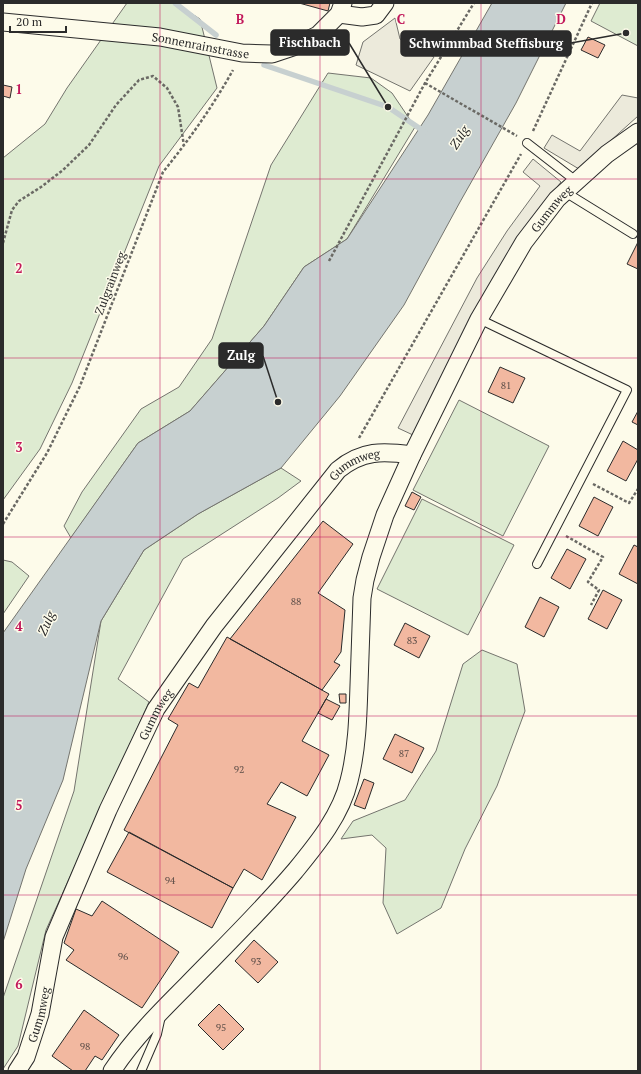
<svg xmlns="http://www.w3.org/2000/svg" width="641" height="1074" viewBox="0 0 641 1074" font-family="'PT Serif',serif">
  <rect width="100%" height="100%" fill="#fdfbea"/>
  <path fill="#deebd1" stroke="#74746e" d="M127 3H175L200 19 217 88 159 166 72 383 40 449 3 500V158L45 124 67 88Z
    M600 3H638V46L591 21Z
    M328 73 371 78 392 93 415 127 347 239 304 267 264 326 190 411 138 443 71 538 64 526 82 492 141 409 179 387 212 339 271 165Z
    M459 400 549 446 503 536 413 490Z
    M281 468 301 481 278 498 183 559 118 679 149 702 46 930 18 1046 3 1069V998L74 791 101 621 144 550 198 514Z
    M422 499 514 545 468 635 377 589Z
    M3 560 12 562 29 576 3 614Z
    M482 650 517 664 525 711 497 786 465 849 441 908 397 934 383 903 386 848 372 835 341 839 353 821 405 800 436 751 463 664Z"/>
  <path fill="#eceadb" stroke="#74746e" d="M395 18 400 39 434 57 410 91 356 65 363 42Z
    M622 95 638 98V116L579 169 544 148 552 135 580 151Z
    M533 159 561 182 517 240 413 435 398 428 477 278 507 231 540 186 523 172Z"/>
  <path fill="#c7d0d0" stroke="#74746e" d="M492 3H566L516 103 460 202 404 305 340 396 281 468 198 514 144 550 101 621 63 780 26 869 3 942V633L138 443 190 411 264 326 304 267 347 239 428 115Z"/>
  <g fill="none" stroke-linecap="round" stroke-linejoin="round">
    <path stroke="#c7d0d0" stroke-width="5.5" d="M175 3 216 35
      M264 65 388 107 425 132"/>
  </g>
  <path fill="#f2b8a0" stroke="#2b2b2b" d="M299 3H330L328 11Z
    M588 37 605 45 598 58 581 50Z
    M3 85 12 87 10 98 3 96Z
    M638 242V269L627 264Z
    M500 367 525 378 513 403 488 392Z
    M638 411V425L632 422Z
    M623 441 638 450V459L626 481 607 471Z
    M412 492 421 497 414 510 405 506Z
    M594 497 613 507 598 536 579 526Z
    M323 521 353 544 318 593 345 610 341 652 334 662 340 665 322 690 230 639Z
    M634 545 638 547V584L619 574Z
    M567 549 586 559 570 589 551 578Z
    M603 590 622 600 607 629 588 619Z
    M540 597 559 607 544 637 525 627Z
    M405 623 430 636 419 658 394 645Z
    M227 637 329 694 302 741 329 755 307 796 281 782 267 804 296 817 262 880 244 869 233 888 124 830 178 725 168 719 189 683 198 688Z
    M339 694H346V703H340Z
    M326 699 340 706 332 720 318 713Z
    M395 734 424 748 412 773 383 759Z
    M364 779 374 783 365 809 354 805Z
    M129 832 233 888 212 928 107 872Z
    M102 901 179 952 142 1008 66 960 74 950 64 943 76 909 92 916Z
    M254 940 278 962 258 983 235 961Z
    M219 1004 244 1029 223 1050 198 1025Z
    M84 1010 119 1035 102 1060 95 1056 85 1071H73L52 1056Z"/>
  <g fill="none" stroke-linecap="round" stroke-linejoin="round">
    <defs>
      <path id="lane" d="M527 143 576 181
        M565 192 633 234
        M479 319 627 390 537 564
        M141 1071 157 1034 161 1016"/>
      <g id="street">
        <path d="M339 14 362 17 376 15 385 3"/>
        <path id="s1" d="M3 22 160 37 242 53 272 54 293 47 318 35 339 14 343 3"/>
        <path id="s2" d="M17 1071 26 1057 40 1014 54 937 108 810 156 709 214 626 338 470C362 450 383 451 412 455"/>
        <path id="s3" d="M112 1071C133 1039 160 1012 187 985 224 947 261 911 295 871 317 844 341 815 349 781 357 750 358 718 359 685 360 656 361 627 362 598L365 580 371 557 385 515 412 455 479 319 524 242 557 199 607 154 638 132"/>
      </g>
    </defs>
    <use href="#lane" stroke="#2b2b2b" stroke-width="10"/>
    <use href="#street" stroke="#2b2b2b" stroke-width="19"/>
    <path stroke="#6a6964" stroke-width="2.5" stroke-dasharray="3 2" stroke-linecap="butt" d="M425 83 517 136
      M533 131 592 3
      M3 243 12 210 19 201 41 187 63 170 89 145 116 105 139 80 153 76 167 88 178 107 184 146
      M329 261 425 83 474 3
      M359 438 521 154
      M593 484 629 503 638 489
      M3 524 47 453 80 386 163 172C189 140 213 106 233 70
      M566 536 603 557 588 582 599 590 591 605"/>
    <use href="#lane" stroke="#fdfbea" stroke-width="8"/>
    <use href="#street" stroke="#fdfbea" stroke-width="17"/>
  </g>
  <path fill="none" stroke="#c2185b" stroke-width="1" stroke-opacity="0.55" d="M160 3V1071M320 3V1071M481 3V1071M3 179H638M3 358H638M3 537H638M3 716H638M3 895H638"/>
  <g text-anchor="middle" dominant-baseline="central" stroke-width="3" stroke-linejoin="round" paint-order="stroke">
    <g font-size="10" fill="#5d4e48">
      <text x="506" y="385">81</text>
      <text x="296" y="601">88</text>
      <text x="412" y="640">83</text>
      <text x="404" y="753">87</text>
      <text x="239" y="769">92</text>
      <text x="170" y="880">94</text>
      <text x="123" y="956">96</text>
      <text x="256" y="961">93</text>
      <text x="221" y="1027">95</text>
      <text x="85" y="1046">98</text>
    </g>
    <g font-size="12" fill="#2b2b2b" stroke="#fdfbea">
      <text stroke="none"><textPath href="#s1" startOffset="199">Sonnenrainstrasse</textPath></text>
      <text stroke="none"><textPath href="#s3" startOffset="997">Gummweg</textPath></text>
      <text transform="translate(110 283) rotate(-69)">Zulgrainweg</text>
      <text stroke="none"><textPath href="#s2" startOffset="708">Gummweg</textPath></text>
      <text stroke="none"><textPath href="#s2" startOffset="385">Gummweg</textPath></text>
      <text stroke="none"><textPath href="#s2" startOffset="61">Gummweg</textPath></text>
    </g>
    <g font-size="13" font-style="italic" fill="#2b2b2b" stroke="#fdfbea">
      <text transform="translate(459 137) rotate(-57)">Zulg</text>
      <text transform="translate(46 623) rotate(-66)">Zulg</text>
    </g>
  </g>
  <g font-size="13" text-anchor="middle" font-weight="bold" fill="#c2185b" stroke="#fdfbea" stroke-width="3" stroke-linejoin="round" paint-order="stroke">
    <text x="240" y="24">B</text>
    <text x="401" y="24">C</text>
    <text x="561" y="24">D</text>
    <text x="19" y="94">1</text>
    <text x="19" y="273">2</text>
    <text x="19" y="452">3</text>
    <text x="19" y="631">4</text>
    <text x="19" y="810">5</text>
    <text x="19" y="989">6</text>
  </g>
  <path fill="none" stroke="#2b2b2b" stroke-width="1.5" d="M388 107L349 43M626 33L571 43M278 402L263 356"/>
  <g fill="#2b2b2b" stroke="#fdfbea" stroke-width="1.5">
    <circle cx="388" cy="107" r="4"/>
    <circle cx="626" cy="33" r="4"/>
    <circle cx="278" cy="402" r="4"/>
  </g>
  <g fill="#2b2b2b" stroke="#2b2b2b" stroke-width="1.5">
    <rect x="271" y="30" width="78" height="25" rx="4"/>
    <rect x="401" y="31" width="170" height="25" rx="4"/>
    <rect x="219" y="343" width="44" height="25" rx="4"/>
  </g>
  <g font-size="13" text-anchor="middle" font-weight="bold" fill="#fff">
    <text x="310" y="47">Fischbach</text>
    <text x="486" y="48">Schwimmbad Steffisburg</text>
    <text x="241" y="360">Zulg</text>
  </g>
  <rect width="641" height="1074" fill="none" stroke="#2b2b2b" stroke-width="8"/>
  <path d="M10 26v6h56v-6" fill="none" stroke="#2b2b2b" stroke-width="2"/>
  <text x="16" y="26" font-size="12" fill="#2b2b2b" stroke="#fdfbea" stroke-width="3" paint-order="stroke">20 m</text>
</svg>
